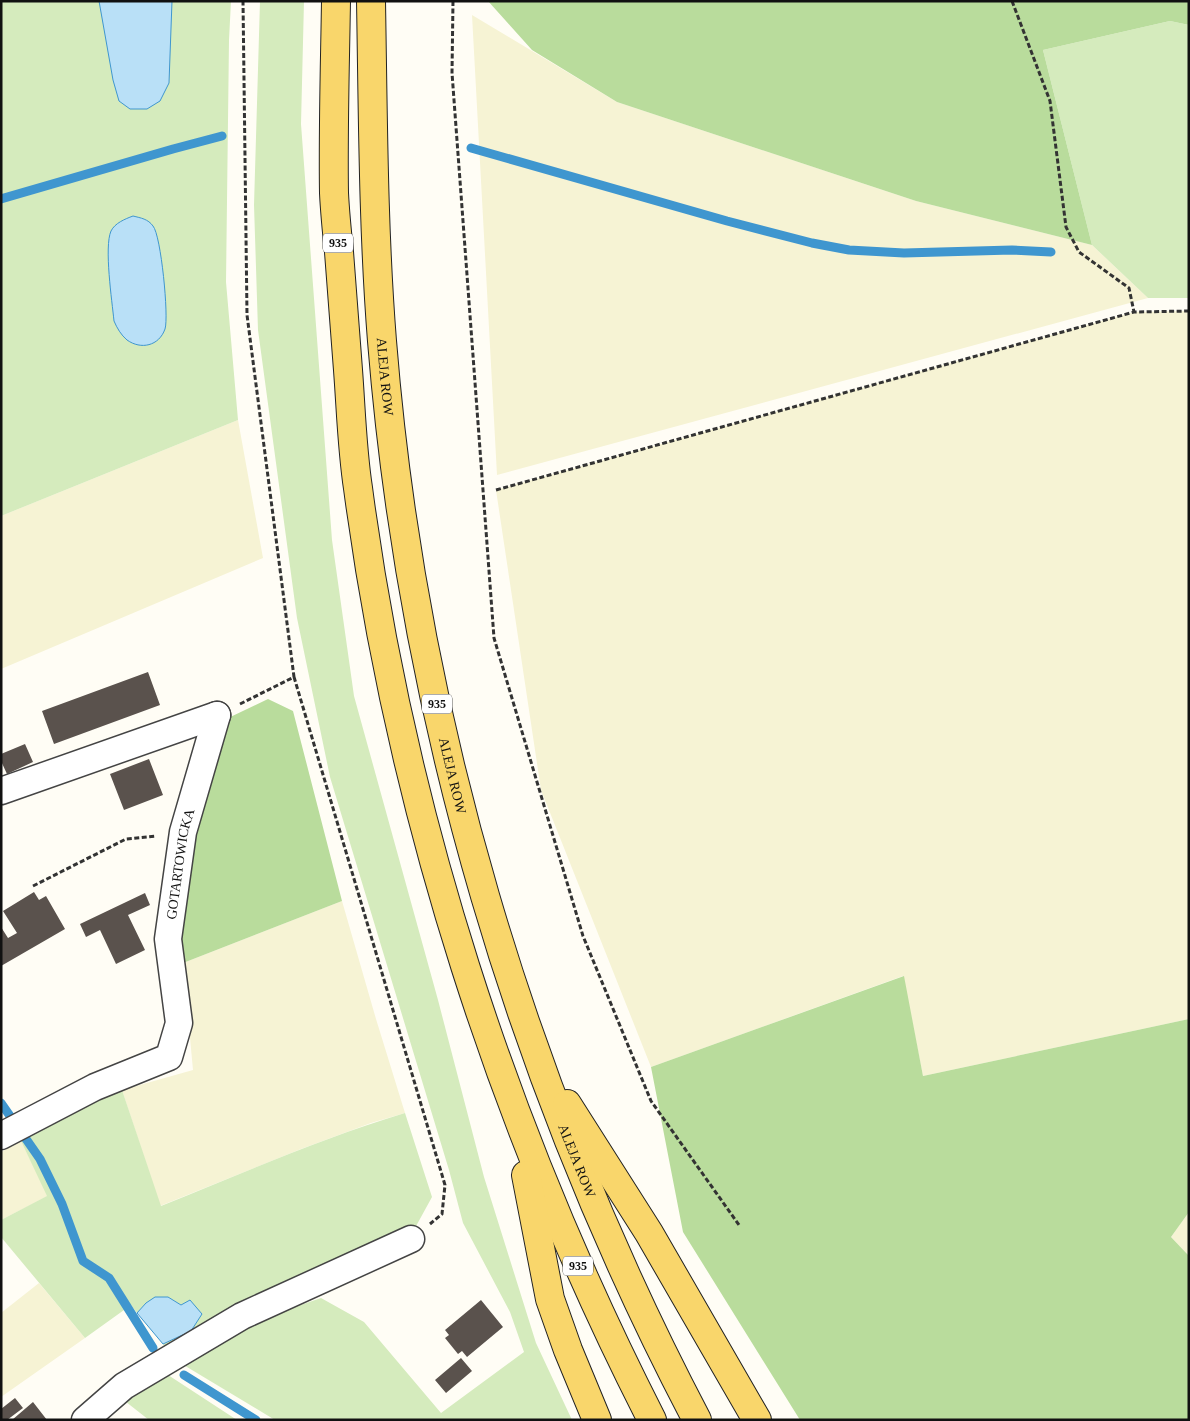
<svg xmlns="http://www.w3.org/2000/svg" width="1190" height="1421" viewBox="0 0 1190 1421" font-family="Georgia,serif">
  <rect width="100%" height="100%" fill="#fffdf5"/>
  <path fill="#f6f3d4" d="M472 15 617 102 916 201 1092 245 1148 298 497 475Z
    M1189 311V1019L923 1076 903 976 651 1067 541 790 496 490 1134 312Z
    M238 420 263 558 1 669V516Z
    M342 901 376 1019 405 1113 371 1123 301 1149 160 1206 122 1090 193 1070 183 963Z
    M21 1141 48 1196 1 1220V1152Z
    M1189 1212V1256L1171 1237Z
    M39 1283 85 1338 1 1397V1313Z"/>
  <path fill="#d5ebbd" d="M1 1H231L229 40 226 282 238 420 1 516Z
    M260 1H304L301 124 332 540 354 696 438 1000 484 1177 536 1343 572 1420H275L182 1364 248 1323 321 1298 364 1322 441 1413 524 1352 510 1312 463 1223 449 1170 330 777 297 618 258 330 254 205Z
    M1170 21 1189 25V298H1148L1092 245 1043 50Z
    M122 1090 161 1206C241 1174 322 1138 405 1113L432 1197 415 1228 166 1349 163 1344 191 1331 181 1305 168 1297 146 1303 137 1313 131 1305 85 1338 1 1237V1220L47 1196 21 1141 56 1116Z
    M162 1371 237 1420H149L121 1398Z"/>
  <path fill="#b9dc9c" d="M488 1H1189V25L1170 21 1043 50 1092 245 916 201 617 102 532 50Z
    M268 699 293 711 342 901 183 963 178 943 197 830 224 720Z
    M904 976 923 1076 1189 1019V1212L1171 1237 1189 1256V1420H800L683 1232 651 1067Z"/>
  <path fill="#b9e0f7" stroke="#3f96cf" d="M99 1H172L169 83 160 101 147 109H130L119 101 113 80Z
    M133 216C141 218 148 219 153 226 161 235 169 317 165 329 159 346 141 350 127 340 121 335 117 328 114 321 112 301 104 247 111 231 115 223 125 219 133 216Z
    M155 1297H168L181 1305 190 1300 202 1314 191 1331 163 1344 137 1313 146 1303Z"/>
  <g fill="none" stroke-linecap="round" stroke-linejoin="round">
    <path stroke="#3f96cf" stroke-width="9" d="M471 148 727 221 812 243 849 250 904 253 1012 250 1051 252
      M1 199 173 149 222 136
      M1 1103 40 1159 62 1204 83 1261 109 1278 153 1348
      M184 1375 256 1420"/>
  </g>
  <path fill="#5a524d" d="M148 672 160 705 54 744 42 711Z
    M25 744 33 762 7 774 1 761V754Z
    M149 759 163 795 124 810 110 774Z
    M34 892 39 900 46 896 65 929 1 966V927L8 938 17 933 3 911Z
    M145 893 150 905 128 915 145 950 116 964 100 930 86 937 80 924Z
    M481 1300 503 1327 467 1357 462 1351 458 1354 445 1338 449 1335 445 1330Z
    M461 1358 472 1371 446 1393 435 1380Z
    M15 1398 23 1408 7 1420H1V1409Z
    M33 1402 47 1420H12Z"/>
  <g fill="none" stroke-linecap="round" stroke-linejoin="round">
    <defs>
      <g id="street">
        <path d="M1 791 217 715"/>
        <path id="s1" d="M1 1136 95 1087 169 1057 179 1023 168 939 183 832 217 715"/>
        <path d="M85 1420 124 1386 242 1316 411 1239"/>
      </g>
      <g id="primary">
        <path d="M336 1C335 65 333 129 334 193 335 213 337 233 339 252 342 291 345 331 348 370 351 409 352 449 358 488 401 813 503 1128 652 1420"/>
        <path id="s2" d="M371 1C373 114 373 228 382 341 412 716 522 1087 697 1420"/>
        <path d="M567 1104 649 1233 757 1420"/>
        <path d="M526 1175 550 1299 568 1350 597 1420"/>
      </g>
    </defs>
    <use href="#street" stroke="#444" stroke-width="29"/>
    <use href="#primary" stroke="#222" stroke-width="30"/>
    <path stroke="#333" stroke-width="3" stroke-dasharray="5 2.5" stroke-linecap="butt" d="M453 1 452 73 494 638 583 936 651 1101 739 1225
      M1012 1 1050 101 1066 227 1079 252 1129 288 1134 312
      M496 490 1134 312 1189 311
      M294 677 445 1185 442 1214 430 1224
      M240 704 294 677 247 315 243 1
      M33 886 126 839 156 836"/>
    <use href="#street" stroke="#fff" stroke-width="26"/>
    <use href="#primary" stroke="#f9d66b" stroke-width="28"/>
  </g>
  <g text-anchor="middle" dominant-baseline="central" stroke-width="5" stroke-linejoin="round" paint-order="stroke">
    <g fill="#fff" stroke="#585858" stroke-width="1">
      <rect x="323" y="233.5" width="30" height="19" rx="4"/>
      <rect x="422" y="694.5" width="30" height="19" rx="4"/>
      <rect x="563" y="1256.5" width="30" height="19" rx="4"/>
    </g>
    <g font-size="12" font-weight="bold" fill="#111">
      <text x="338" y="243">935</text>
      <text x="437" y="704">935</text>
      <text x="578" y="1266">935</text>
    </g>
    <g font-size="14" fill="#111" stroke="#fff">
      <text stroke="none"><textPath href="#s2" startOffset="376">ALEJA ROW</textPath></text>
      <text stroke="none"><textPath href="#s2" startOffset="781">ALEJA ROW</textPath></text>
      <text stroke="none"><textPath href="#s1" startOffset="382">GOTARTOWICKA</textPath></text>
      <text stroke="none"><textPath href="#s2" startOffset="1186">ALEJA ROW</textPath></text>
    </g>
  </g>
  <rect width="1190" height="1421" fill="none" stroke="#111111" stroke-width="5"/>
</svg>
